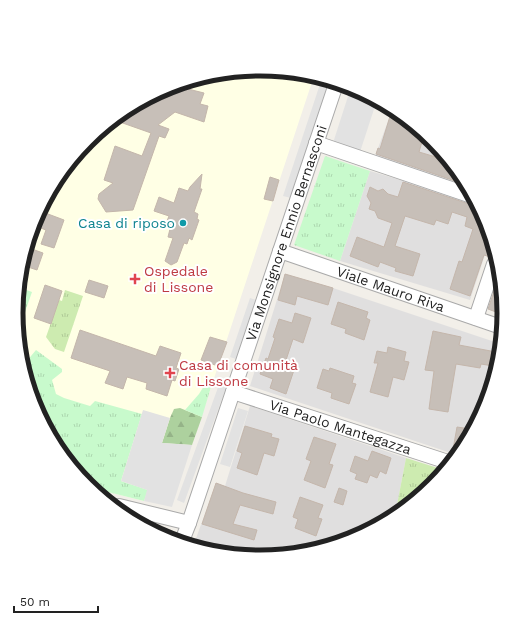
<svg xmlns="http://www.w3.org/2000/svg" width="520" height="626" viewBox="0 0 520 626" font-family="'Work Sans',sans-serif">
  <defs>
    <pattern id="grass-tufts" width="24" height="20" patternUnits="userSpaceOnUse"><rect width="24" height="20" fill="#cdebb0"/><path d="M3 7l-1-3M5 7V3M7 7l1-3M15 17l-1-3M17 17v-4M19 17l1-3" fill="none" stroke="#b0c997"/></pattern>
    <pattern id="forest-firs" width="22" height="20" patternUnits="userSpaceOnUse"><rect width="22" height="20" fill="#add19e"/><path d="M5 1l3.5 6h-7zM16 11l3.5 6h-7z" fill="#95b388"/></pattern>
    <pattern id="park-tufts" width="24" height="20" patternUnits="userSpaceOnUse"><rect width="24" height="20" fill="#c8facc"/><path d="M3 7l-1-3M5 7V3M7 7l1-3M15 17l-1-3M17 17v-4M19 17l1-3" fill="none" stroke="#acd6af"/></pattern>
  </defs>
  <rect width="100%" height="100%" fill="#f2efe9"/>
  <path fill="#e0dfdf" d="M391 113 433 141 464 188 374 159Z
    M370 171 404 181 476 205 485 255 470 300 340 261Z
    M285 274 333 288 498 343 485 407 454 454 250 386Z
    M250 406 406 458 396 510 353 539 260 557 194 544 216 483 225 486Z"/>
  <path fill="#ffffe5" d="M260 69 313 79 192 445 162 443 144 501 92 488 87 485 34 406 16 313 35 219 88 140 167 87Z"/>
  <path fill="url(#grass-tufts)" d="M65 290 83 296 64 352 55 349 46 337 59 300 62 301Z
    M406 458 441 469C438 488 411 500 396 510Z"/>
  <path fill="url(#forest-firs)" d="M180 408 202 417 192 445 162 443 170 418 174 409Z"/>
  <path fill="url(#park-tufts)" d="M325 156 370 171 340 261 294 245Z
    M21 288 32 292 19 329 16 313Z
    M36 350 62 369V372L52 380 56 394 64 398 90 406 95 401 142 414 121 481 148 490 144 501 92 488 87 485 34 406 26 362Z
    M204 386 211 387 202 417 185 410 199 394Z"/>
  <path fill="#e2e2e2" d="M321 81 329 83 291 198 283 196Z
    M351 87 355 89 376 103 360 152 333 143Z
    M250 298 256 300 236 359 230 357Z
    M220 382 227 385 184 503 177 500Z
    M238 408 248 411 230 467 220 464Z
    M143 410 170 418 162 443 192 445 172 507 144 501 147 490 121 481Z"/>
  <path fill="#c7bfb8" stroke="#c4b6ab" d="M183 84 188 85V89L204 93 200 104 208 106 204 122 175 112 158 125 169 129 165 138 159 136 133 210 106 212 98 199 99 194 113 183 104 180 115 146 142 156 151 133 117 121 167 87Z
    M391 113 424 135 419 152 446 160 461 183 376 154 378 148 380 149Z
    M202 174 200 189H202L194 212 198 214 197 219 199 220 192 240 189 238 187 244 184 243 177 262 171 265 165 261 173 238 168 237 170 229 167 221 169 216 154 211 159 197 174 203 179 188 188 191 190 187Z
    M270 177 279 180 273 201 264 199Z
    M403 182 466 203 474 202 486 220 493 256 490 257 484 255 470 296 450 289 459 261 462 262 473 229 465 226 467 217 452 212 448 224 436 220 434 225 405 216 395 246 420 254 413 276 395 271 396 268 380 262 378 267 350 256 357 237 384 247 392 223 378 218 375 211 369 209 371 203 367 196 370 187 378 191 383 189 388 194 398 197Z
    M40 211 64 220 54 248 41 244 46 230 33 225 35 219Z
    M29 248 43 253 37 270 25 266Z
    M285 274 333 288 328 305 297 296 295 305 278 300Z
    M89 280 108 286 104 298 85 292Z
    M498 280 504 313V315L488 309Z
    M45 285 62 291 51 324 34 318Z
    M338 302 368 312 366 318 370 320 364 340 345 333 346 329 331 324Z
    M295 313 311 318 303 343 293 339 284 366 294 370 286 394 270 388 273 379 260 374 266 358 268 359 275 338 273 337 279 319 292 323Z
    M80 330 156 356 160 346 181 353 176 368 179 369 175 381 172 380 167 396 146 389 147 383 127 377 123 389 105 383 110 371 71 358Z
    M433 331 461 337 459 345 496 352 493 366 481 364 480 368 456 364 448 412 429 409 434 371 425 370Z
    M210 337 227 342 218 366 201 360Z
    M388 347 406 352 404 361 409 362 404 380 393 377 388 397 370 392 378 363H374L377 351 387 353Z
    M330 368 354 376 352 383 356 384 349 404 331 398 332 393 317 388 323 369 329 371Z
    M245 426 272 434 271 437 279 439 274 456 264 453 257 475 237 468 242 453 237 451Z
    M457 427 470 429 453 455H452Z
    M314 437 336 444 329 464 333 465 325 488 304 480 311 461 306 459Z
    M372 451 391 458 386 474 380 471 377 478 370 475 367 483 355 479 357 474 350 471 355 456 368 461Z
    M216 483 243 493 276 502 273 514 240 505 233 524 257 530 254 540 202 524Z
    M339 488 347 491 343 505 334 502Z
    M300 497 323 505 318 518 322 519 316 536 295 528 298 519 293 517Z"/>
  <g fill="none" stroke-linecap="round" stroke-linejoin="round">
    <defs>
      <g id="minor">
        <path d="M316 143 469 195"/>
        <path id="s1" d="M280 251 501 327"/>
        <path d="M476 318 494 264"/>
        <path id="s2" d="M233 392 448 462"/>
        <path d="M119 506 189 523"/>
        <path id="s3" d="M182 541 189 523 336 84"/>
      </g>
    </defs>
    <use href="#minor" stroke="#a9a9a9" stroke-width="16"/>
    <use href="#minor" stroke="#fff" stroke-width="14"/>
  </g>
  <circle fill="#0f9aa8" stroke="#fff" stroke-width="1.5" cx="183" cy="223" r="4"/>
  <g fill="#e0444e" stroke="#fff" stroke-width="1.5">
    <path d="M133 273h4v4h4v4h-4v4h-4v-4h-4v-4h4z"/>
    <path d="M168 367h4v4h4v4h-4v4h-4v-4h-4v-4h4z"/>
  </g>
  <g text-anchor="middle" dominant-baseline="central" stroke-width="4" stroke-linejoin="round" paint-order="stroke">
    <g font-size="14" fill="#0d838f" stroke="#fff" text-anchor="end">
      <text x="175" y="223">Casa di riposo</text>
    </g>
    <g font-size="14" fill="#222" stroke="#fff">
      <text stroke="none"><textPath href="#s3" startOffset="325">Via Monsignore Ennio Bernasconi</textPath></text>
      <text stroke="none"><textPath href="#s1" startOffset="117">Viale Mauro Riva</textPath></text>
      <text stroke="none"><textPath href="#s2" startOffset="113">Via Paolo Mantegazza</textPath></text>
    </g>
    <g font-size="14" fill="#be3a42" stroke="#fff" text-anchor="start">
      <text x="144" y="271">Ospedale<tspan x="144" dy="16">di Lissone</tspan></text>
      <text x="179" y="365">Casa di comunità<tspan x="179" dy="16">di Lissone</tspan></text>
    </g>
  </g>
  <path d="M0 0H520V626H0ZM23 313a237 237 0 1 1 474 0a237 237 0 1 1-474 0Z" fill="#fff" fill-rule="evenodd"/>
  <path fill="none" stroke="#222" stroke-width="5" d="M23 313a237 237 0 1 1 474 0a237 237 0 1 1-474 0Z"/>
  <path d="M14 606v6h84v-6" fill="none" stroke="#222222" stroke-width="2"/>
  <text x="20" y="606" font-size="12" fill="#222222" stroke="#ffffff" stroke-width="3" paint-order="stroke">50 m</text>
</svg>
